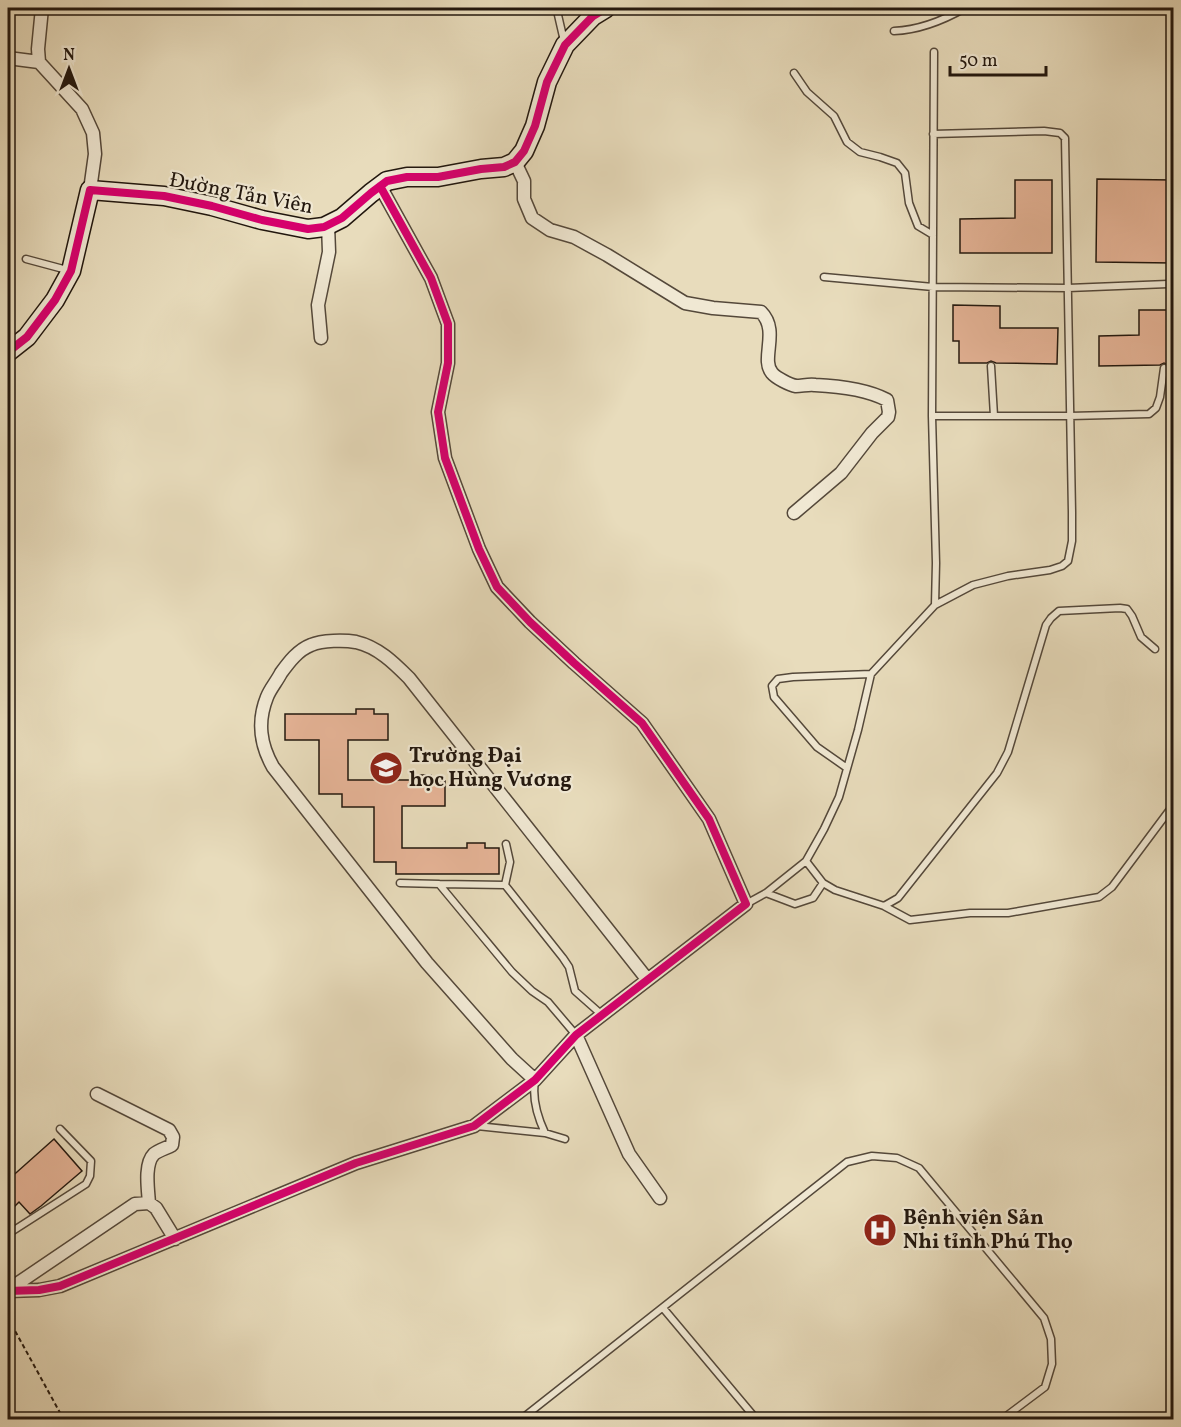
<svg xmlns="http://www.w3.org/2000/svg" width="1181" height="1427" viewBox="0 0 1181 1427" font-family="Vollkorn,serif">
  <rect width="100%" height="100%" fill="#e8dcbc"/>
  <filter id="stains"><feTurbulence type="fractalNoise" baseFrequency=".00333" numOctaves="4"/><feColorMatrix values="0 0 0 0 .2 0 0 0 0 .09 0 0 0 0 .02 0 0 0 .5 -.17"/></filter>
  <radialGradient id="worn" r=".72"><stop offset=".6" stop-color="#630" stop-opacity="0"/><stop offset="1" stop-color="#630" stop-opacity=".3"/></radialGradient>
  <path fill="#e6b497" stroke="#22170e" stroke-width="1.5" d="M1097 179 1173 180V263L1096 262Z
    M1015 180H1052V253H960V219L1015 218Z
    M953 305 1000 306V328H1058L1057 364 996 363 991 361 987 363H959V341H953Z
    M1139 310H1173V365H1168L1164 363 1160 365 1099 366V336L1139 335Z
    M356 709H374V714H388V740H348V780H413V775H431V781H445V806H402V848H467V843H485V848H499V874H396V862H374V807H342V794H319V740H285V714H356Z
    M54 1139 82 1171 41 1206 30 1214 19 1202 8 1213V1199L12 1194 8 1189V1180Z"/>
  <g fill="none" stroke-linecap="round" stroke-linejoin="round">
    <defs>
      <path id="lane" d="M561 8 558 15 564 41
        M894 31C919 30 944 20 965 8
        M794 73 807 92 834 116 847 142 860 152 880 157 897 163 905 173 909 203 918 226 933 235
        M933 134 1044 131 1060 133 1065 138 1072 512V541L1068 561 1062 566 1050 570 1008 576 973 585 935 605
        M26 259 67 270
        M824 277 933 287 1068 288 1168 284
        M991 366 994 416
        M932 416H1070L1149 414 1156 408 1160 397 1164 368
        M847 768 817 747 774 697 772 686 778 679 793 677 871 674
        M506 844 510 862 505 885 563 958 569 967 575 991 601 1014
        M806 861 823 883 835 890 884 906 898 898 997 773 1008 752 1046 625 1051 618 1059 611 1120 608 1127 609 1132 616 1141 637 1155 649
        M400 883 439 884 512 972 532 991 548 1002 576 1035
        M439 884 505 885
        M766 893 795 904 813 898 823 883
        M746 904 766 893 806 861 824 829 839 797 858 730 871 674 935 605 936 563 932 416 934 52
        M884 906 910 920 970 913H1008L1099 897 1112 887 1174 804
        M535 1081C532 1099 537 1116 545 1133
        M477 1126 545 1133 565 1139
        M8 1234 86 1184 90 1176 91 1161 60 1129
        M663 1308 757 1420
        M520 1420 847 1162 872 1156 897 1158 919 1168 1044 1318 1051 1339 1052 1364 1045 1387 1001 1420"/>
      <path id="street" d="M42 8 38 49 39 62 82 109 93 133 95 154 90 190
        M8 58 39 62
        M515 162 524 181V199L532 218 550 230 574 237 607 255 685 303 713 308 761 312C780 331 760 359 772 373 776 378 790 385 796 386 802 386 809 384 815 385 838 386 866 389 887 400L889 412 888 417 872 433 841 473 794 513
        M321 338 318 305 329 252 328 225
        M576 1035 629 1154 660 1198
        M535 1080 512 1059 427 963 273 767C260 744 257 722 267 697 270 689 277 681 281 673 289 662 298 650 311 645 322 640 345 640 356 642 378 647 394 663 409 678L647 979
        M97 1094 169 1130 173 1137 172 1145C167 1148 159 1150 154 1154 144 1164 148 1189 149 1203
        M8 1290 135 1204 149 1203 156 1208 175 1239
        M8 1291 39 1290 60 1286 356 1163 474 1126 535 1080 576 1035 746 904 709 819 642 723 574 663 530 622 497 587 479 549 445 458 438 412 448 363V324L431 278 380 186"/>
      <path id="secondary" d="M8 352 27 337 55 300 71 271 90 190 164 196 212 206 262 220 308 229 324 227 342 218 371 193 387 181 407 177H438L481 169 504 167 515 162 524 151 535 126 547 82 565 45 593 16 606 8"/>
    </defs>
    <use href="#lane" stroke="#54483a" stroke-width="9"/>
    <use href="#street" stroke="#54483a" stroke-width="15"/>
    <use href="#secondary" stroke="#22170e" stroke-width="21"/>
    <path stroke="#22170e" stroke-width="2" stroke-dasharray="4.5 3" stroke-linecap="butt" d="M8 1318 64 1420"/>
    <use href="#lane" stroke="#f0e8d3" stroke-width="6"/>
    <use href="#street" stroke="#f0e8d3" stroke-width="12"/>
    <use href="#secondary" stroke="#f0e8d3" stroke-width="18"/>
    <defs>
      <path id="cycleway" d="M8 352 27 337 55 300 71 271 90 190 164 196 212 206 262 220 308 229 324 227 342 218 371 193 387 181 407 177H438L481 169 504 167 515 162 524 151 535 126 547 82 565 45 593 16 606 8
        M8 1291 39 1290 60 1286 356 1163 474 1126 535 1080 576 1035 746 904 709 819 642 723 574 663 530 622 497 587 479 549 445 458 438 412 448 363V324L431 278 380 186"/>
    </defs>
    <use href="#cycleway" stroke="#f0e8d3" stroke-width="11"/>
    <use href="#cycleway" stroke="#d6006c" stroke-width="8"/>
  </g>
  <defs>
    <symbol id="university-disc" viewBox="-11 -11 22 22"><circle r="9.5" fill="#8f2418" stroke="#f0e8d3"/><path d="M0-5L7-2L0 1L-7-2ZM-4 1L0 2.5L4 1V4Q0 6-4 4Z" fill="#fff"/></symbol>
    <symbol id="hospital-disc" viewBox="-11 -11 22 22"><circle r="9.5" fill="#8f2418" stroke="#f0e8d3"/><path d="M-5-5h3v3.5h4V-5h3V5h-3V1.5h-4V5h-3Z" fill="#fff"/></symbol>
  </defs>
  <g fill-rule="evenodd">
    <use href="#university-disc" x="367" y="749" width="38" height="38"/>
    <use href="#hospital-disc" x="861" y="1211" width="38" height="38"/>
  </g>
  <g text-anchor="middle" dominant-baseline="central" stroke-width="4.5" stroke-linejoin="round" paint-order="stroke">
    <g font-size="21" fill="#22170e" stroke="#f0e8d3">
      <text transform="translate(241 194) rotate(11)">Đường Tản Viên</text>
    </g>
    <g font-size="21" font-weight="bold" fill="#22170e" stroke="#f0e8d3" text-anchor="start">
      <text x="409" y="756">Trường Đại<tspan x="409" dy="24">học Hùng Vương</tspan></text>
      <text x="903" y="1218">Bệnh viện Sản<tspan x="903" dy="24">Nhi tỉnh Phú Thọ</tspan></text>
    </g>
  </g>
  <rect width="1181" height="1427" fill="none" stroke="#e8dcbc" stroke-width="30"/>
  <rect x="9" y="9" width="1163" height="1409" fill="none" stroke="#22170e" stroke-width="3"/>
  <rect x="15" y="15" width="1151" height="1397" fill="none" stroke="#22170e" stroke-width="1.5"/>
  <g transform="translate(69 69)" stroke="#f0e8d3" stroke-width="4.5" paint-order="stroke">
  <path d="M0-4.5L10 22L0 15L-10 22Z" fill="#22170e"/>
  <text y="-9" font-size="16" font-weight="bold" text-anchor="middle" fill="#22170e">N</text>
  </g>
  <path d="M950 66v9h96v-9" fill="none" stroke="#22170e" stroke-width="3"/>
  <text x="959" y="66" font-size="18" fill="#22170e" stroke="#f0e8d3" stroke-width="4.5" paint-order="stroke">50 m</text>
  <rect width="100%" height="100%" filter="url(#stains)"/>
  <rect width="100%" height="100%" fill="url(#worn)"/>
</svg>
